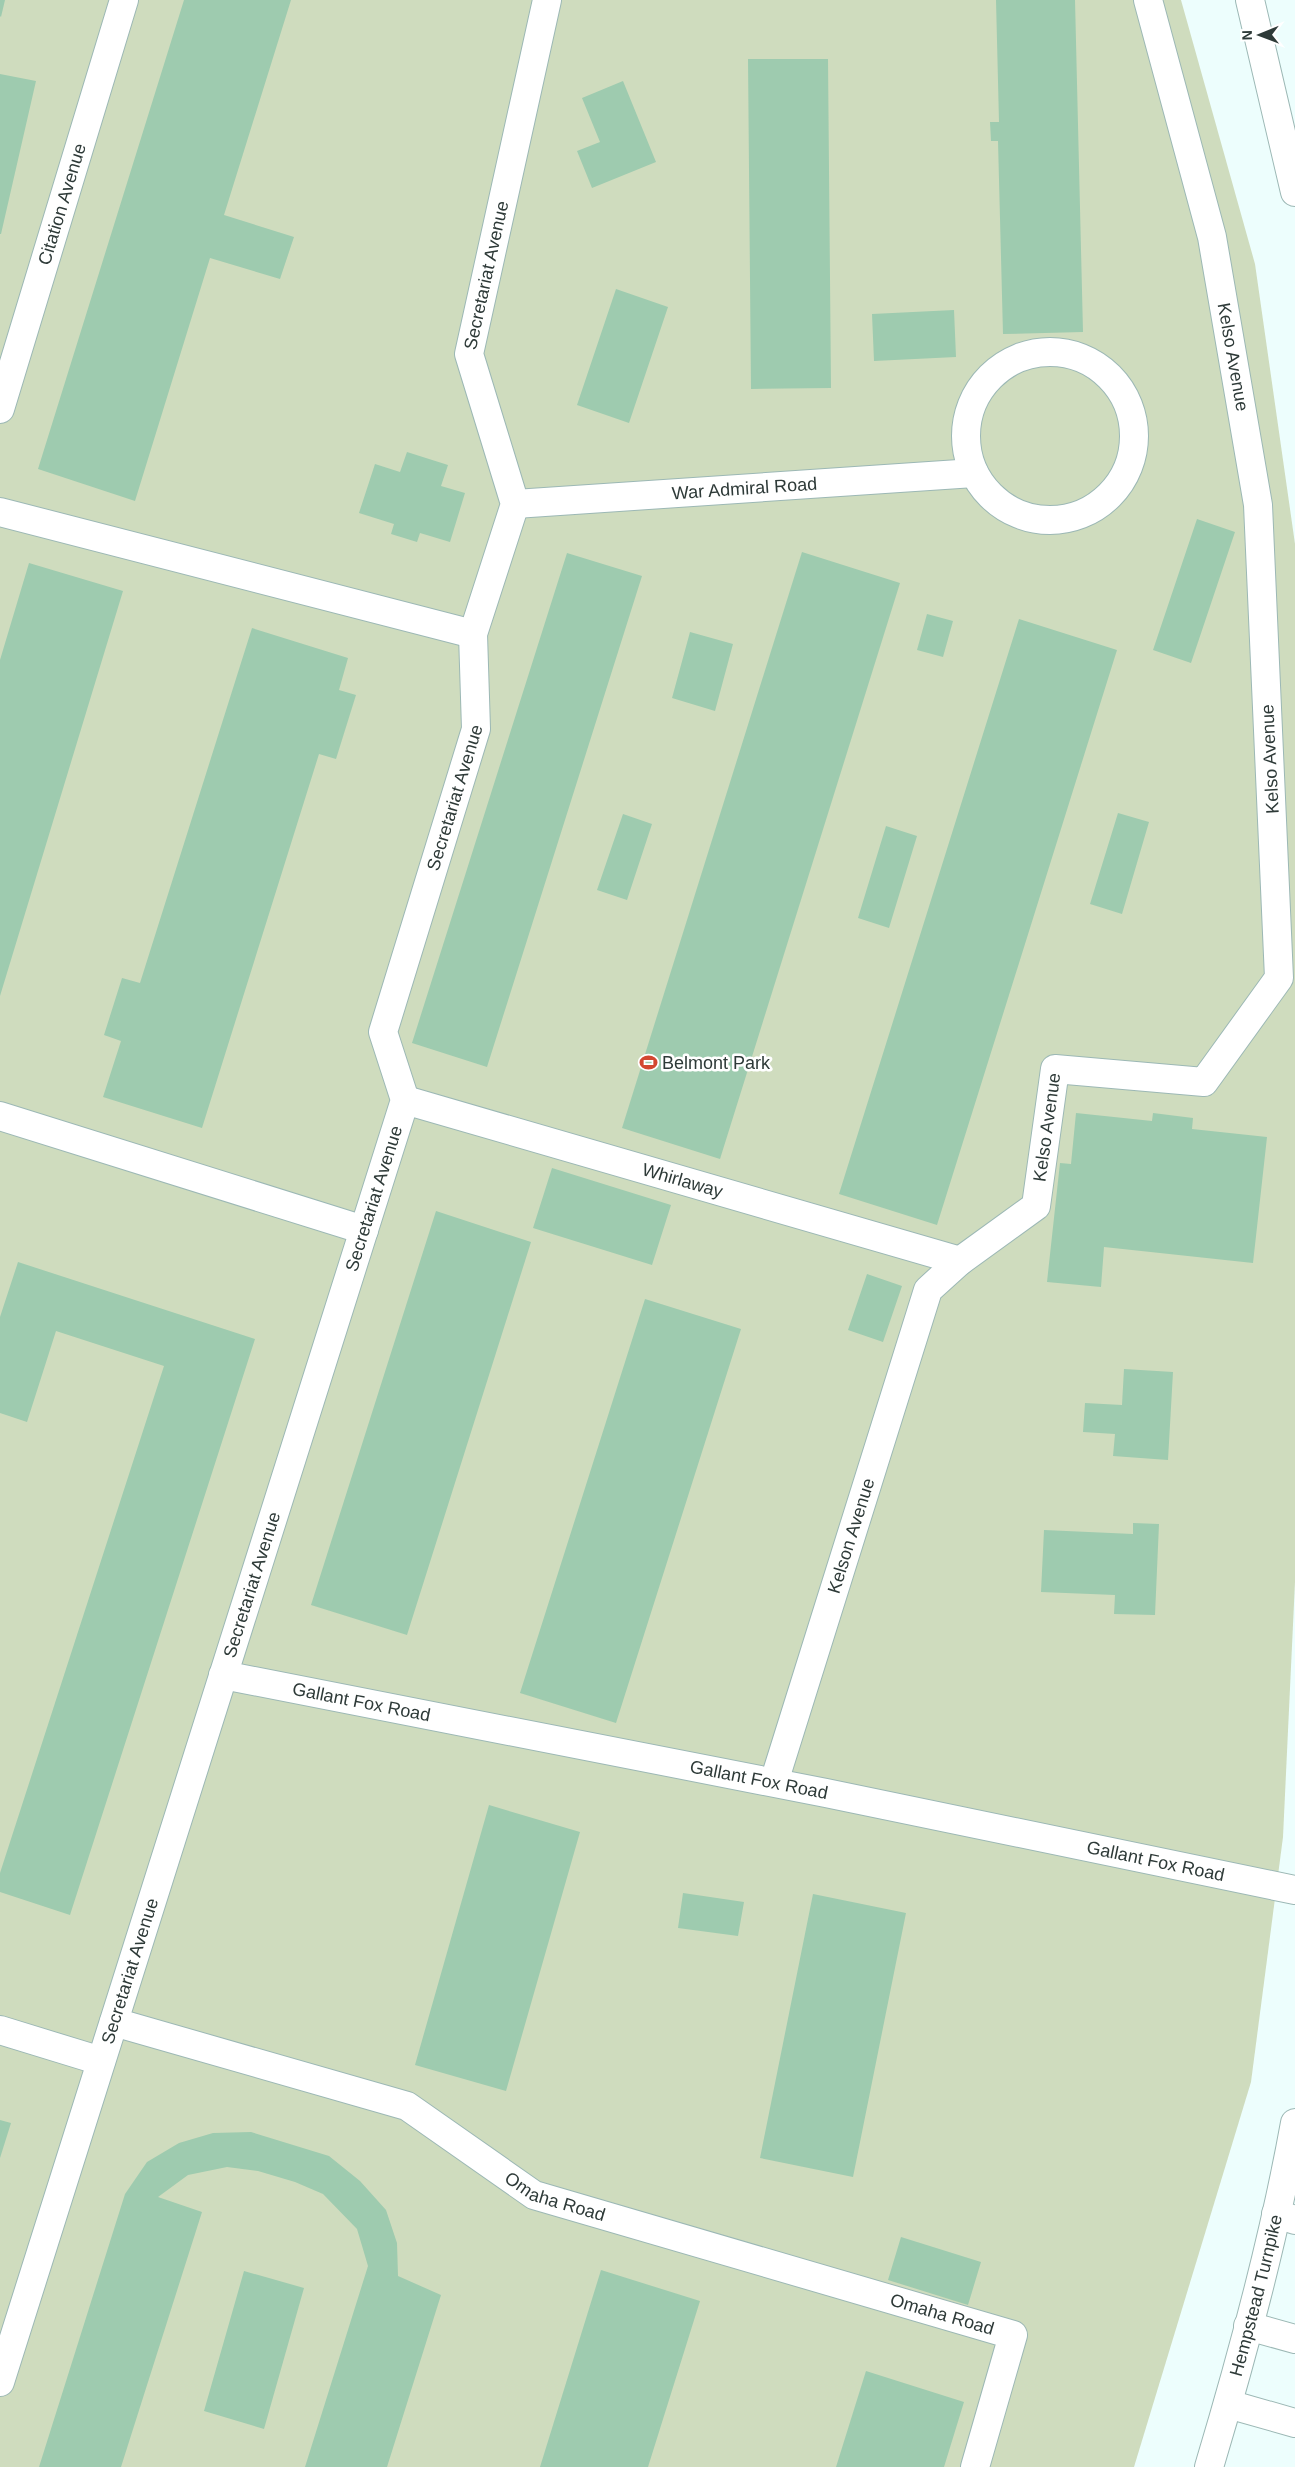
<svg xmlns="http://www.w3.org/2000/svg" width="1295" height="2467" viewBox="0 0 1295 2467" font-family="Arial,sans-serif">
  <rect width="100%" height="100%" fill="#edfefd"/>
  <path fill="#cfdcbe" d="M0 0H1181L1255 264 1295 544V1582L1283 1837 1251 2082 1134 2467H0Z"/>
  <path fill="#9ecbaf" d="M0 0H5L1 17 0 16Z
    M184 0H291L224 215 294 237 280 279 210 258 135 501 38 469Z
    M996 0H1075L1083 332 1003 334 998 141H991L990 122H999Z
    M748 59H828L831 388 751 389Z
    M0 74 36 81 1 234H0Z
    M623 81 656 162 592 188 577 151 600 142 582 98Z
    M616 289 668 307 629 423 577 405Z
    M954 310 956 357 874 361 872 314Z
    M407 452 448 465 441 486 465 493 450 542 420 533 417 542 391 534 394 524 359 513 375 464 400 472Z
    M1197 519 1235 532 1191 663 1153 650Z
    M802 552 900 583 720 1159 622 1128Z
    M567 553 642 576 487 1067 412 1043Z
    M29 563 123 591 0 996V660Z
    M927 614 953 621 943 657 917 650Z
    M1019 619 1117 650 937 1225 839 1194Z
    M252 628 348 658 339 690 356 695 336 759 319 754 202 1128 103 1097 121 1041 104 1035 122 978 140 983Z
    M690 632 733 644 715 711 672 698Z
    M1118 813 1149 822 1122 914 1090 904Z
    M623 814 652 824 627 900 597 890Z
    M886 826 917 836 889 928 858 918Z
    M1076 1113 1152 1121 1153 1113 1193 1118 1192 1129 1267 1137 1253 1263 1104 1247 1101 1287 1047 1282 1060 1163 1071 1164Z
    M552 1168 671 1205 652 1265 533 1228Z
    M436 1211 531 1242 407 1635 311 1605Z
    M18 1262 255 1339 70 1915 0 1892V1873L164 1366 56 1331 27 1422 0 1413V1317Z
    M867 1274 902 1286 883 1342 848 1330Z
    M645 1299 741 1329 616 1723 520 1693Z
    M1124 1369 1173 1372 1168 1460 1113 1456 1115 1434 1083 1432 1085 1403 1122 1405Z
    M1133 1523 1159 1524 1155 1615 1114 1614 1115 1595 1041 1592 1044 1530 1133 1534Z
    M489 1805 580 1832 506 2091 415 2065Z
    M683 1893 744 1902 738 1936 678 1928Z
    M813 1894 906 1913 853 2177 760 2158Z
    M0 2120 11 2123 0 2158Z
    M251 2132 329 2156 360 2181 386 2210 397 2243 398 2276 441 2295 387 2467H305L368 2266 357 2229 323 2194 295 2182 258 2171 227 2167 188 2175 158 2197 202 2212 121 2467H39L125 2194 147 2162 179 2143 213 2133Z
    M901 2237 981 2262 968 2305 888 2280Z
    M601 2270 700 2301 648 2467H540Z
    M244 2271 304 2288 264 2429 204 2411Z
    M866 2371 964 2402 944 2467H836Z"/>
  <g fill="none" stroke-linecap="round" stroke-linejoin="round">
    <defs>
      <g id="minor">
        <circle cx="1050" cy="436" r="84"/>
        <path id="s1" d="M0 409 124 0"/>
        <path id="s2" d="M515 504 974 473"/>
        <path d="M0 512 473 634"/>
        <path id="s3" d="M405 1100 960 1261"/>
        <path d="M0 1116 364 1230"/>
        <path id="s4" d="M223 1675 826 1793 1295 1890"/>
        <path id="s5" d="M774 1782 928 1290 960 1261 1036 1206 1055 1069 1204 1082 1279 978 1258 505 1212 237 1148 0"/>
        <path id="s6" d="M114 2022 407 2106 534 2195 1013 2335 975 2467"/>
        <path d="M0 2030 101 2061"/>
        <path d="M1276 2214 1295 2220"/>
        <path d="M1248 2326 1295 2339"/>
        <path id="s7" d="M0 2382 405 1100 383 1032 476 729 473 634 515 504 469 354 547 0"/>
        <path d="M1228 2404 1295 2423"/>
      </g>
      <g id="major">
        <path d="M1250 0 1295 192"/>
        <path id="s8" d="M1209 2467C1243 2354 1274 2239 1295 2123"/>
      </g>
    </defs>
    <use href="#minor" stroke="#9cb8b5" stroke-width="30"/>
    <use href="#major" stroke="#9cb8b5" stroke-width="30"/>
    <use href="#minor" stroke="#fff" stroke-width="28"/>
    <use href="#major" stroke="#fff" stroke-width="28"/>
  </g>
  <defs>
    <symbol id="stadium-bare" viewBox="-9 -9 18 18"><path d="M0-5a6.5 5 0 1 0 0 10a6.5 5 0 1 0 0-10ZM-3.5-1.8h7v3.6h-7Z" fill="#d34731" stroke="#fff" stroke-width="2.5" paint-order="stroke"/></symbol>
  </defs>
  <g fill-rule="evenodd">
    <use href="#stadium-bare" x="636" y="1050" width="25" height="25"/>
  </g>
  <g text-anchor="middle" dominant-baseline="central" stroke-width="5" stroke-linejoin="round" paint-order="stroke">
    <g font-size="18" fill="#2e3a38" stroke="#fff">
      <text stroke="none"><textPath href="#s1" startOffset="214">Citation Avenue</textPath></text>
      <text stroke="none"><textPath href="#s7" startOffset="2202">Secretariat Avenue</textPath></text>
      <text transform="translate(1233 357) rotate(80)">Kelso Avenue</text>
      <text stroke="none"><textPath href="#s2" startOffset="230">War Admiral Road</textPath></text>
      <text transform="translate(1270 759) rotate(-93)">Kelso Avenue</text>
      <text stroke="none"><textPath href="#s7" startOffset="1661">Secretariat Avenue</textPath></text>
      <text stroke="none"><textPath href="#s5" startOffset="732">Kelso Avenue</textPath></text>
      <text stroke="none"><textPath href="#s3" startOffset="289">Whirlaway</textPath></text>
      <text stroke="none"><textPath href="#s7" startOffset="1241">Secretariat Avenue</textPath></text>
      <text stroke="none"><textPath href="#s5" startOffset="258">Kelson Avenue</textPath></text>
      <text stroke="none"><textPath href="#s7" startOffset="836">Secretariat Avenue</textPath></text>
      <text stroke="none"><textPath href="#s4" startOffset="141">Gallant Fox Road</textPath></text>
      <text stroke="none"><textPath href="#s4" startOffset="546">Gallant Fox Road</textPath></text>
      <text stroke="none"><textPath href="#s4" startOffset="951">Gallant Fox Road</textPath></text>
      <text stroke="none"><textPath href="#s7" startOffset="431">Secretariat Avenue</textPath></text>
      <text stroke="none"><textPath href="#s6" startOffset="480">Omaha Road</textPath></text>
      <text stroke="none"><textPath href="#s8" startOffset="178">Hempstead Turnpike</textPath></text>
      <text stroke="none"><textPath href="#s6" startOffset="885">Omaha Road</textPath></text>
    </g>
    <g font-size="18" fill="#2e3a38" stroke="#fff" text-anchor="start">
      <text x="662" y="1063">Belmont Park</text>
    </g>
  </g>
  <g transform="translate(1260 35) rotate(269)" stroke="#ffffff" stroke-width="4" paint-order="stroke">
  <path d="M0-4L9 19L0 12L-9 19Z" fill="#2e3a38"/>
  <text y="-8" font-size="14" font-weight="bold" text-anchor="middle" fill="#2e3a38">N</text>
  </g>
</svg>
